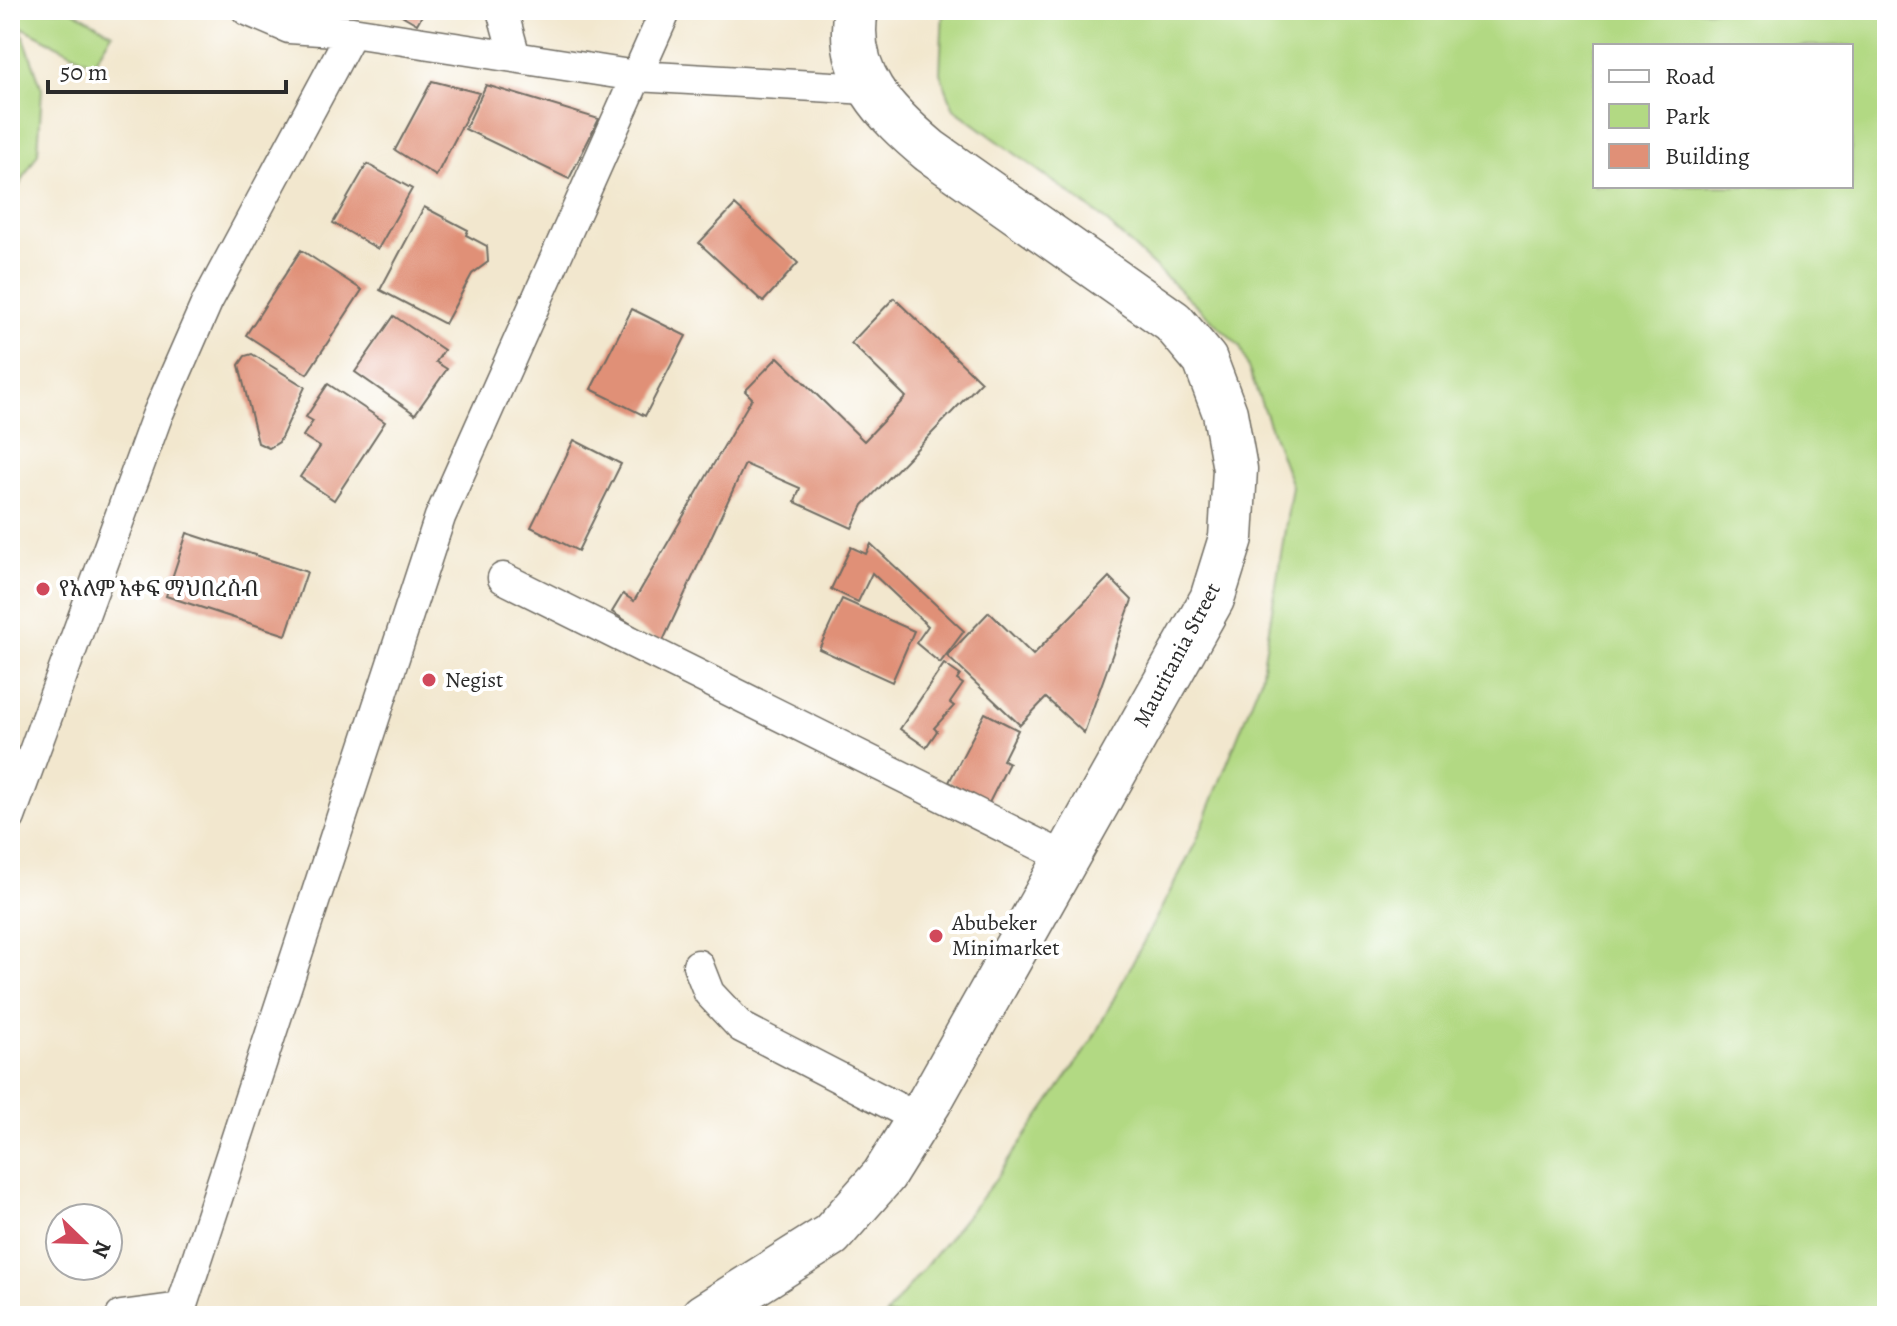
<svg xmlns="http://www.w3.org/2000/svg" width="1897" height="1326" viewBox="0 0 1897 1326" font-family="Alegreya,'Noto Serif Ethiopic',serif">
  <rect width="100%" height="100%" fill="#fff"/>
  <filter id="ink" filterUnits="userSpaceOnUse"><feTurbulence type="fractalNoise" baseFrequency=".0125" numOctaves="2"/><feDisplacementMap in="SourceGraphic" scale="16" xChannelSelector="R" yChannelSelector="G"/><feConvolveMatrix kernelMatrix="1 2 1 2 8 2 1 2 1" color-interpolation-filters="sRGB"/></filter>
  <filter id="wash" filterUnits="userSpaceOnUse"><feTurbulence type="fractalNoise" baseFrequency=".006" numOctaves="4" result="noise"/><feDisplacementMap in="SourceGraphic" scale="32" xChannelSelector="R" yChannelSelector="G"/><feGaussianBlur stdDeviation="1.8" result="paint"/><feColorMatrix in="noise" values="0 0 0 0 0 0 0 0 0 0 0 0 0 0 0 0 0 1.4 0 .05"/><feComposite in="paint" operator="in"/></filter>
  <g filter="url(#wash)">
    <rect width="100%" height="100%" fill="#f2e7ce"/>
    <path fill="#b2d983" stroke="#6e8257" stroke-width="2" fill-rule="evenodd" d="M10 10H72L112 33 93 64 20 26 42 89 38 153 10 201Z
      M943 10H1887V1316H885L990 1187 1091 1042 1195 844 1261 678 1292 486 1240 346 1099 215 954 109 940 73ZM1595 46H1851V186H1595Z"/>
    <g id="blocks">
      <path fill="#e09077" d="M393 10H425L417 24Z
        M432 81 479 93 436 176 395 150Z
        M486 85 599 119 569 179 465 129Z
        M367 164 412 189 378 249 333 223Z
        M735 205 798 263 763 302 699 243Z
        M424 207 468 230 466 235 487 246 488 262 472 274 445 324 380 290Z
        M301 250 362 290 307 374 246 335Z
        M894 298 981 382 863 505 852 528 795 502 800 488 745 464 662 643 612 612 623 594 634 601 752 398 745 391 778 357 864 441 906 397 851 343Z
        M632 309 686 336 645 416 591 389Z
        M394 316 444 350 436 362 447 369 415 414 355 372Z
        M252 354 305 387 279 442 269 448 258 443 239 365 245 356Z
        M328 384 385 422 334 500 300 477 320 447 303 436 313 421 306 417Z
        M574 440 621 464 578 551 531 527Z
        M187 533 307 572 286 635 166 596Z
        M871 544 964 631 940 663 916 643 928 626 872 573 858 602 831 589 851 547 866 554Z
        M1109 577 1132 600 1084 733 1046 698 1020 725 947 656 989 612 1033 655Z
        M842 599 914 631 892 682 819 649Z
        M944 664 960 675 957 680 963 684 950 703 954 706 934 728 937 731 926 747 900 729Z
        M985 713 1018 730 1003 760 1009 763 989 803 949 782Z"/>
    </g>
  </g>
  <g filter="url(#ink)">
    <use href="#blocks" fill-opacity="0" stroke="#716d64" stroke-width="2"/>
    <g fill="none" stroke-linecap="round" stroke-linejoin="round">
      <defs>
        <path id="street" d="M247 10 289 28 352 32 636 76 868 89
          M502 10 515 57
          M503 578 1066 858
          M10 817 157 416 207 302 352 32
          M698 965 709 993 741 1027 919 1119
          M121 1316 181 1308
          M181 1316V1308L440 517 666 10"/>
        <path id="primary" d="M703 1316 831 1235 884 1175 930 1101 1212 599 1231 538 1235 469 1225 413 1205 360 1173 322 930 151C886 114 844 73 856 10"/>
      </defs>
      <use href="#street" stroke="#716d64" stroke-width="33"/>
      <use href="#primary" stroke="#716d64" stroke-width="47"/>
      <use href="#street" stroke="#fff" stroke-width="30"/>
      <use href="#primary" stroke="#fff" stroke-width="44"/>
    </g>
  </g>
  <g fill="#d1495b" stroke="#fff" stroke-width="3">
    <circle cx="43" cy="589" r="8"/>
    <circle cx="429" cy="680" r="8"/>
    <circle cx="936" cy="936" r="8"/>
  </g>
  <g text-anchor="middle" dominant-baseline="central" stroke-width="8" stroke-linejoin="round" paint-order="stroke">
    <g font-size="22" fill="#2b2b2b" stroke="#fff" text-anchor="start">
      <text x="59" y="589">የአለም አቀፍ ማህበረስብ</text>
      <text x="445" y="680">Negist</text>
      <text x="952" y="923">Abubeker<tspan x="952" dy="25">Minimarket</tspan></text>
    </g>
    <g font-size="22" fill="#2b2b2b" stroke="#fff">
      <text transform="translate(1177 655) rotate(-62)">Mauritania Street</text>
    </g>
  </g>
  <rect width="1897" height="1326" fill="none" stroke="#fff" stroke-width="40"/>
  <rect x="1593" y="44" width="260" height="144" fill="#ffffff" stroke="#aaaaaa" stroke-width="2"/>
  <rect x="1609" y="70" width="40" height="12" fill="#ffffff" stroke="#aaaaaa" stroke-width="2"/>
  <text x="1665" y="84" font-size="24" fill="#2b2b2b">Road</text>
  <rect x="1609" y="104" width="40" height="24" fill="#b2d983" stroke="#aaaaaa" stroke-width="2"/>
  <text x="1665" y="124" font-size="24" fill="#2b2b2b">Park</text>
  <rect x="1609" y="144" width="40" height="24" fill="#e09077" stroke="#aaaaaa" stroke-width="2"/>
  <text x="1665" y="164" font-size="24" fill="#2b2b2b">Building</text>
  <g transform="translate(84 1242) rotate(113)"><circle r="38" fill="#ffffff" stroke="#aaaaaa" stroke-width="2"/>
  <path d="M0-6L14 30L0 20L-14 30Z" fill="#d1495b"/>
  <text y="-12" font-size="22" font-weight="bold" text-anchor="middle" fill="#2b2b2b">N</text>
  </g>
  <path d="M48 80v12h238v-12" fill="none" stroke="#2b2b2b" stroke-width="4"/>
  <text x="60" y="80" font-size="24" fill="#2b2b2b" stroke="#ffffff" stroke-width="6" paint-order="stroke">50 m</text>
</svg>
